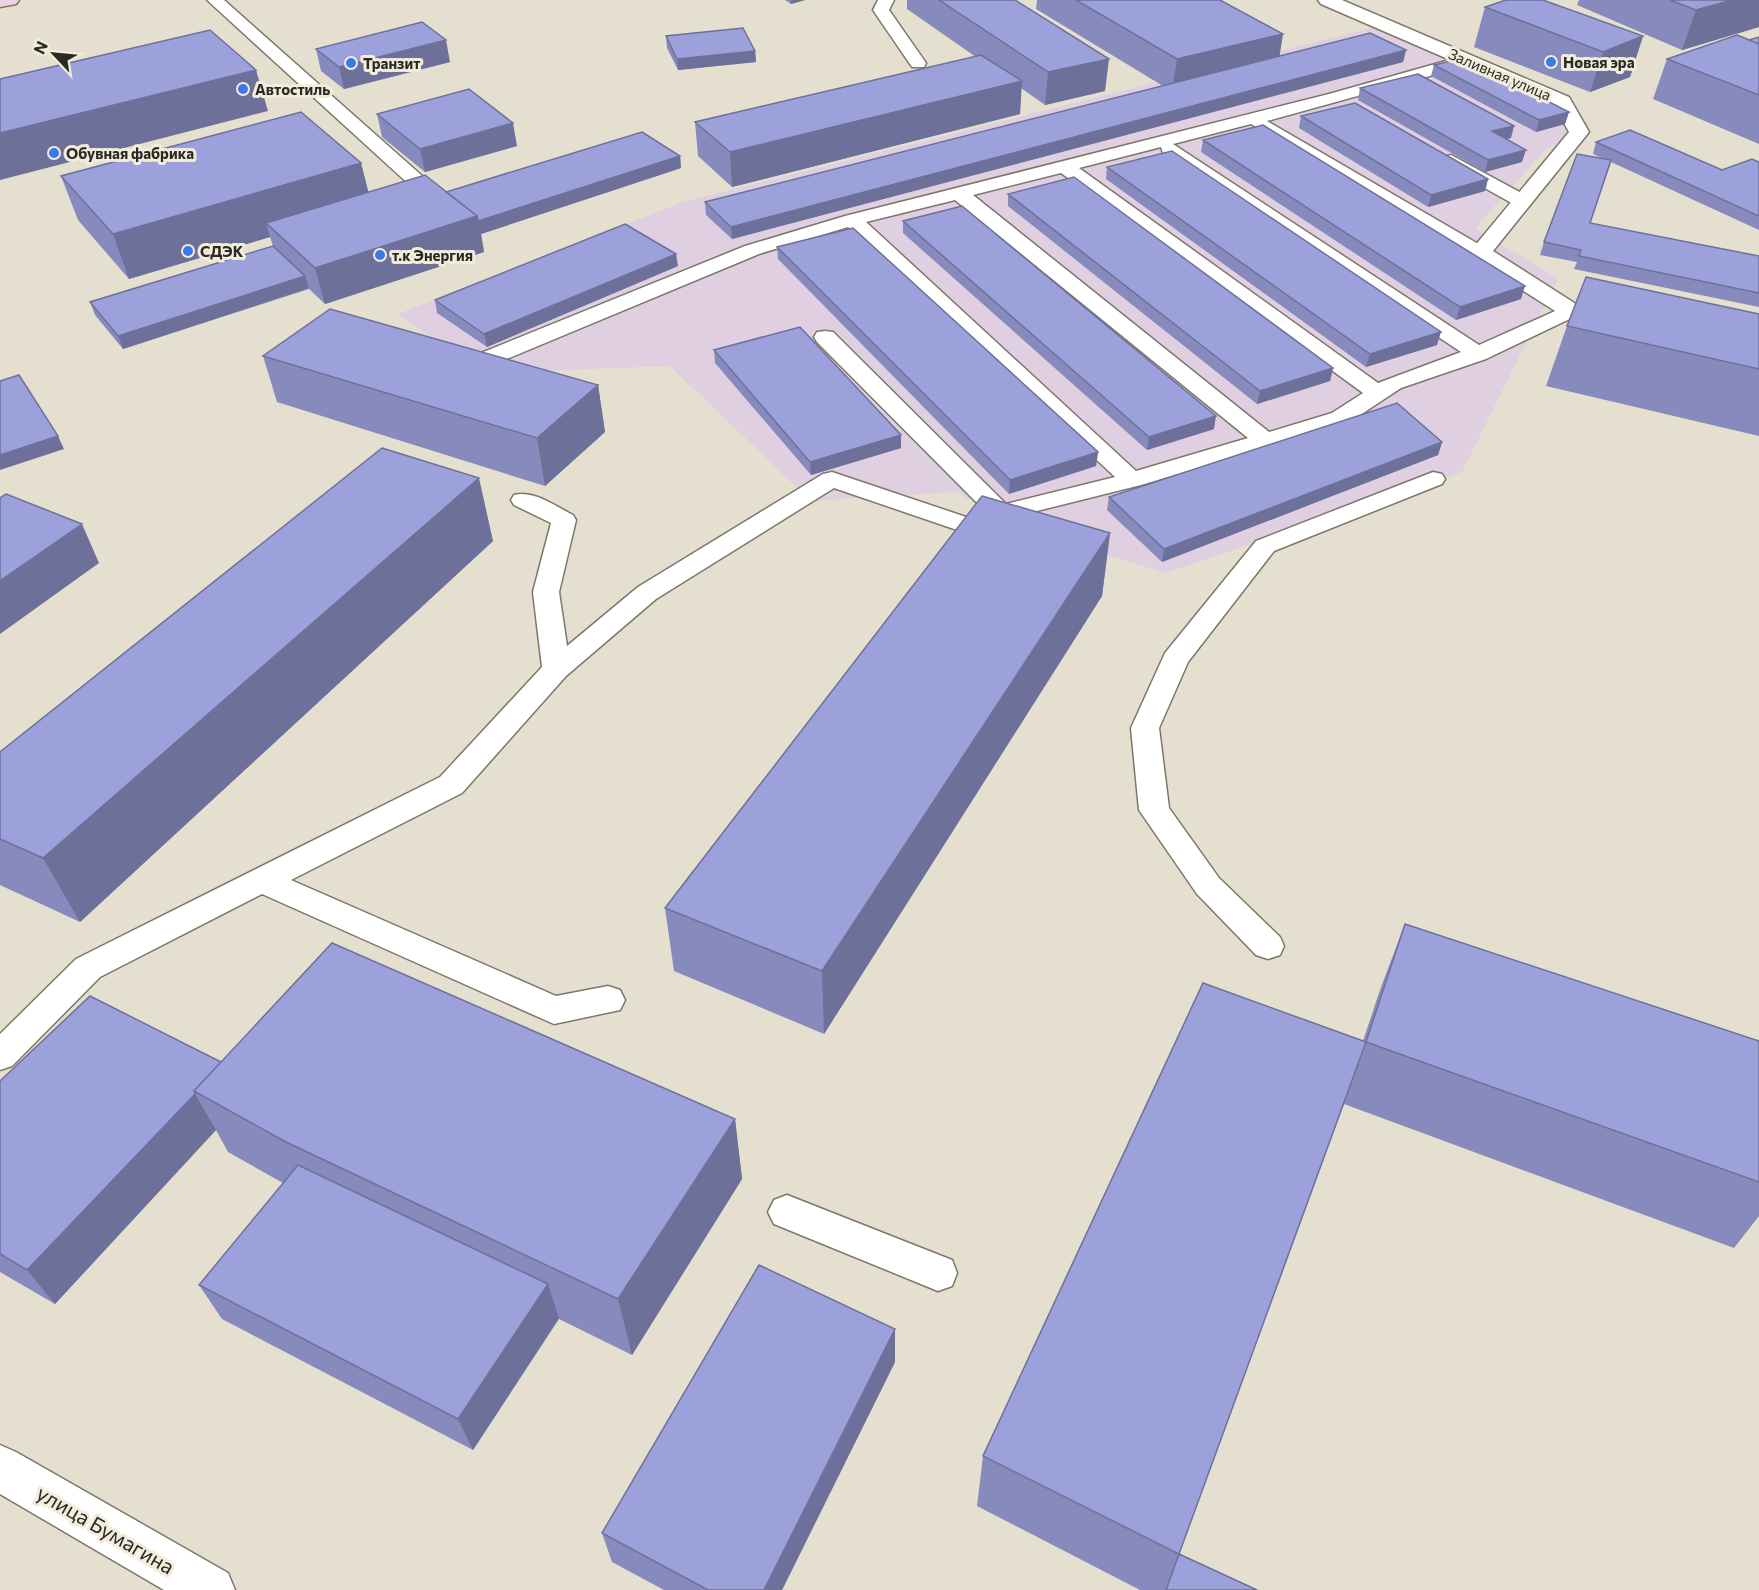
<svg xmlns="http://www.w3.org/2000/svg" width="1759" height="1590" viewBox="0 0 1759 1590" font-family="Commissioner,sans-serif">
  <rect width="100%" height="100%" fill="#e4dfcf"/>
  <path fill="#dfcfe1" d="M1379 26 1591 124 1545 150 1475 228 1558 279 1462 472 1166 573 1028 531 956 492 811 501 670 366 482 373 398 314 683 202Z"/>
  <g fill="none" stroke-linecap="round" stroke-linejoin="round">
    <defs>
      <path id="service" d="M207 0H224L438 190 441 194 438 198H424Z
        M878 0H894L889 10 926 63 924 67H912L873 10Z
        M1467 55 1475 60 1473 64 1267 121 1487 249 1490 253 1487 257H1473L1251 124 1173 144 1479 345 1564 307 1571 305 1578 307 1582 311 1578 315 1486 359 1401 388 1348 423 1141 485 1001 520 992 518 817 342 814 337 817 332 825 331 833 332 1006 504 1115 477 848 227 759 254 497 363 489 365 481 363 478 358 481 353 745 246 845 216 1329 94ZM1161 147 1163 153 1461 352 1378 383 1079 168ZM1061 173 1363 393 1332 413 1269 432 973 195ZM955 200 1248 438 1136 471 866 222Z
        M1451 155 1529 197 1532 201 1529 205H1515L1444 165 1442 161 1444 157Z
        M832 472 975 520 979 525 975 530 966 533 957 530 834 488 656 599 566 676 462 793 291 880 556 996 608 986 620 990 625 1000 620 1010 554 1024 262 894 100 977 12 1066 0 1070V1034L76 959 440 777 542 667 533 592 551 523 514 505 511 500 514 495C534 490 555 506 573 515L576 520 559 592 567 646 638 587 823 474Z
        M1433 472 1442 474 1445 479 1442 484 1274 551 1188 662 1159 728 1169 808 1219 878 1280 937 1284 946 1280 955 1268 959 1256 955 1197 894 1139 810 1131 728 1165 653 1256 541Z
        M787 1195 952 1260 957 1273 952 1286 938 1291 774 1224 768 1212 774 1200Z"/>
      <path id="minor" d="M1318 0H1342L1569 97 1589 132 1493 251 1579 306 1583 311 1579 316 1571 318 1563 316 1472 258 1469 253 1569 132 1554 105 1321 4Z
        M0 1445 16 1452 228 1573 235 1590H164L0 1494Z"/>
      <path id="secondary" d="M0 0H19L16 4 0 7Z"/>
    </defs>
    <use href="#service" stroke="#7c7769" stroke-width="3"/>
    <use href="#minor" stroke="#7c7769" stroke-width="3"/>
    <use href="#secondary" stroke="#7c7769" stroke-width="3"/>
    <use href="#service" fill="#fff" fill-rule="evenodd"/>
    <use href="#minor" fill="#fff" fill-rule="evenodd"/>
    <use href="#secondary" fill="#efd2e1" fill-rule="evenodd"/>
  </g>
  <path fill="#868abc" d="M785 0H805L791 4Z
    M907 0H1015L1105 91 1045 105 1021 88 1020 114 732 187 698 156 695 122 976 57 907 9Z
    M1037 0H1220L1279 56 1406 50 1403 62 732 239 706 215 705 202 1163 86 1036 9Z
    M1579 0H1759V27L1682 50 1577 5Z
    M1485 7 1643 36 1630 77 1590 92 1474 47Z
    M666 36 755 51 756 62 678 70 667 48Z
    M1759 37V144L1653 99 1667 59Z
    M316 49 450 62 344 89 321 71Z
    M1434 65 1569 112 1565 124 1536 132 1431 76Z
    M1360 88 1511 138 1506 139 1522 162 1485 172 1358 100Z
    M377 114 517 146 425 172 382 137Z
    M1301 116 1488 179 1485 191 1428 207 1299 128Z
    M1203 140 1521 299 1456 320 1201 152Z
    M1596 142 1722 170 1759 162V230L1611 162 1590 223 1759 256V307L1574 269 1577 262 1540 255 1544 242 1604 159 1593 154Z
    M680 156 681 168 481 234 484 252 325 304 309 289 123 349 95 315 90 302 273 246 270 237 129 279 78 220 61 176 361 163 368 192H446Z
    M1107 167 1437 345 1366 367 1106 179Z
    M1008 194 1333 368 1330 381 1257 404 1008 206Z
    M903 221 1214 429 1147 450 903 233Z
    M777 247 1098 452 1096 466 1009 494 778 259Z
    M678 266 487 347 437 313 435 300Z
    M1759 314V436L1546 386 1567 326Z
    M714 350 901 435V448L811 475 715 363Z
    M263 356 598 385 605 432 545 486 277 402Z
    M1442 442 1438 455 1162 562 1107 510 1109 497Z
    M1110 533 1102 596 824 1034 674 971 665 908Z
    M493 541 80 922 0 885V752Z
    M1405 924 1759 1041V1216L1734 1248 1344 1104 1179 1554 1257 1590H1140L977 1506 983 1456 1363 1041 1381 987Z
    M221 1062 735 1119 742 1179 632 1355 559 1319 473 1450 222 1319 199 1285 283 1183 228 1152 216 1130 55 1304 0 1272V1081Z
    M895 1362 782 1590H664L612 1562 602 1533Z"/>
  <path fill="#6d7199" d="M791 0H805L791 4Z
    M1732 0H1759V27L1682 50 1696 10Z
    M1283 34 1278 66 1172 91 1177 59Z
    M1643 36 1630 77 1590 92 1603 52Z
    M446 40 450 62 344 89 339 67Z
    M1406 50 1403 62 732 239 731 227Z
    M755 51 756 62 678 70 677 59Z
    M1109 59 1105 91 1045 105 1048 72Z
    M256 70 268 111 0 180V133Z
    M1022 81 1020 114 732 187 730 152Z
    M1569 112 1565 124 1536 132 1539 120Z
    M513 123 517 146 425 172 420 149Z
    M1514 126 1511 138 1489 143 1492 131Z
    M1526 150 1522 162 1485 172 1488 160Z
    M680 156 681 168 481 234 484 252 325 304 315 268 477 216Z
    M361 163 372 206 266 223 270 237 129 279 113 234Z
    M1488 179 1485 191 1428 207 1431 195Z
    M676 254 678 266 487 347 484 334Z
    M305 276 309 288 123 349 118 336Z
    M1525 286 1521 299 1456 320 1460 307Z
    M1441 332 1437 345 1366 367 1370 354Z
    M1333 368 1330 381 1257 404 1260 391Z
    M598 385 605 432 545 486 537 438Z
    M1216 416 1214 429 1147 450 1149 437Z
    M901 435V448L811 475 810 462Z
    M58 436 64 449 0 470V455Z
    M1442 442 1438 455 1162 562 1164 549Z
    M1098 452 1096 466 1009 494 1010 480Z
    M479 478 493 541 80 922 43 858Z
    M82 524 99 563 0 634V581Z
    M1110 533 1102 596 824 1034 822 971Z
    M195 1094 216 1130 55 1304 27 1270Z
    M735 1119 742 1179 632 1355 618 1299Z
    M548 1284 559 1318 473 1450 458 1419Z
    M895 1329V1362L782 1590H764Z"/>
  <path fill="#9ca1db" stroke="#6d7199" stroke-width="1.5" d="M939 0H1015L1109 59 1048 72Z
    M1076 0H1220L1283 34 1177 59Z
    M1506 0H1543L1643 36 1603 52 1485 7Z
    M1670 0H1732L1696 10Z
    M422 22 446 40 339 67 316 49Z
    M743 28 755 51 677 59 666 36Z
    M210 30 256 70 0 133V79Z
    M1370 33 1406 50 731 227 705 202Z
    M1737 35 1759 44V95L1667 59Z
    M1759 37V44L1749 40Z
    M981 55 1022 81 730 152 695 122Z
    M1463 58 1569 112 1539 120 1434 65Z
    M1418 74 1514 126 1492 131 1526 150 1488 160 1360 88Z
    M469 89 513 123 420 149 377 114Z
    M1355 103 1488 179 1431 195 1301 116Z
    M301 112 361 163 113 234 61 176Z
    M1263 125 1525 286 1460 307 1203 140Z
    M1630 130 1722 170 1752 159 1759 162V216L1596 142Z
    M642 132 680 156 478 221 477 216 446 192Z
    M1172 151 1441 332 1370 354 1107 167Z
    M1577 154 1611 160 1590 223 1759 256V293L1579 256 1581 250 1544 242Z
    M425 175 477 216 315 268 266 223Z
    M1074 177 1333 368 1260 391 1008 194Z
    M962 206 1216 416 1149 437 903 221Z
    M625 224 676 254 484 334 435 300Z
    M853 228 1098 452 1010 480 777 247Z
    M273 246 305 276 118 336 90 302Z
    M1586 277 1759 314V369L1567 326Z
    M330 309 598 385 537 438 263 356Z
    M800 327 901 435 810 462 714 350Z
    M19 375 58 436 0 455V381Z
    M1397 403 1442 442 1164 549 1109 497Z
    M382 448 479 478 43 858 0 839V752Z
    M6 494 82 524 0 581V498Z
    M982 496 1110 533 822 971 665 908Z
    M1405 924 1759 1041V1182L1366 1042 1179 1554 1257 1590H1166L1179 1554 983 1456 1203 983 1366 1042Z
    M332 943 735 1119 618 1299 286 1142 194 1091Z
    M90 996 221 1062 194 1091 195 1094 27 1270 0 1254V1081Z
    M298 1165 548 1284 458 1419 199 1285Z
    M759 1265 895 1329 764 1590H708L602 1533Z"/>
  <g fill="#3c79e8" stroke="#f2ecdc" stroke-width="2">
    <circle cx="1551" cy="62" r="6"/>
    <circle cx="351" cy="63" r="6"/>
    <circle cx="243" cy="89" r="6"/>
    <circle cx="54" cy="153" r="6"/>
    <circle cx="188" cy="251" r="6"/>
    <circle cx="380" cy="255" r="6"/>
  </g>
  <g text-anchor="middle" dominant-baseline="central" stroke-width="6" stroke-linejoin="round" paint-order="stroke">
    <g font-size="15" font-weight="bold" fill="#2b2923" stroke="#f2ecdc" text-anchor="start">
      <text x="1563" y="62">Новая эра</text>
      <text x="363" y="63">Транзит</text>
      <text x="255" y="89">Автостиль</text>
      <text x="66" y="153">Обувная фабрика</text>
      <text x="200" y="251">СДЭК</text>
      <text x="392" y="255">т.к Энергия</text>
    </g>
    <g font-size="15" fill="#2b2923" stroke="#f2ecdc">
      <text transform="translate(1500 74) rotate(23)">Заливная улица</text>
    </g>
    <g font-size="21" fill="#2b2923" stroke="#f2ecdc">
      <text transform="translate(106 1529) rotate(30)">улица Бумагина</text>
    </g>
  </g>
  <g transform="translate(54 54) rotate(296)" stroke="#f2ecdc" stroke-width="4.5" paint-order="stroke">
  <path d="M0-4.5L10 22L0 15L-10 22Z" fill="#2b2923"/>
  <text y="-9" font-size="16" font-weight="bold" text-anchor="middle" fill="#2b2923">N</text>
  </g>
</svg>
